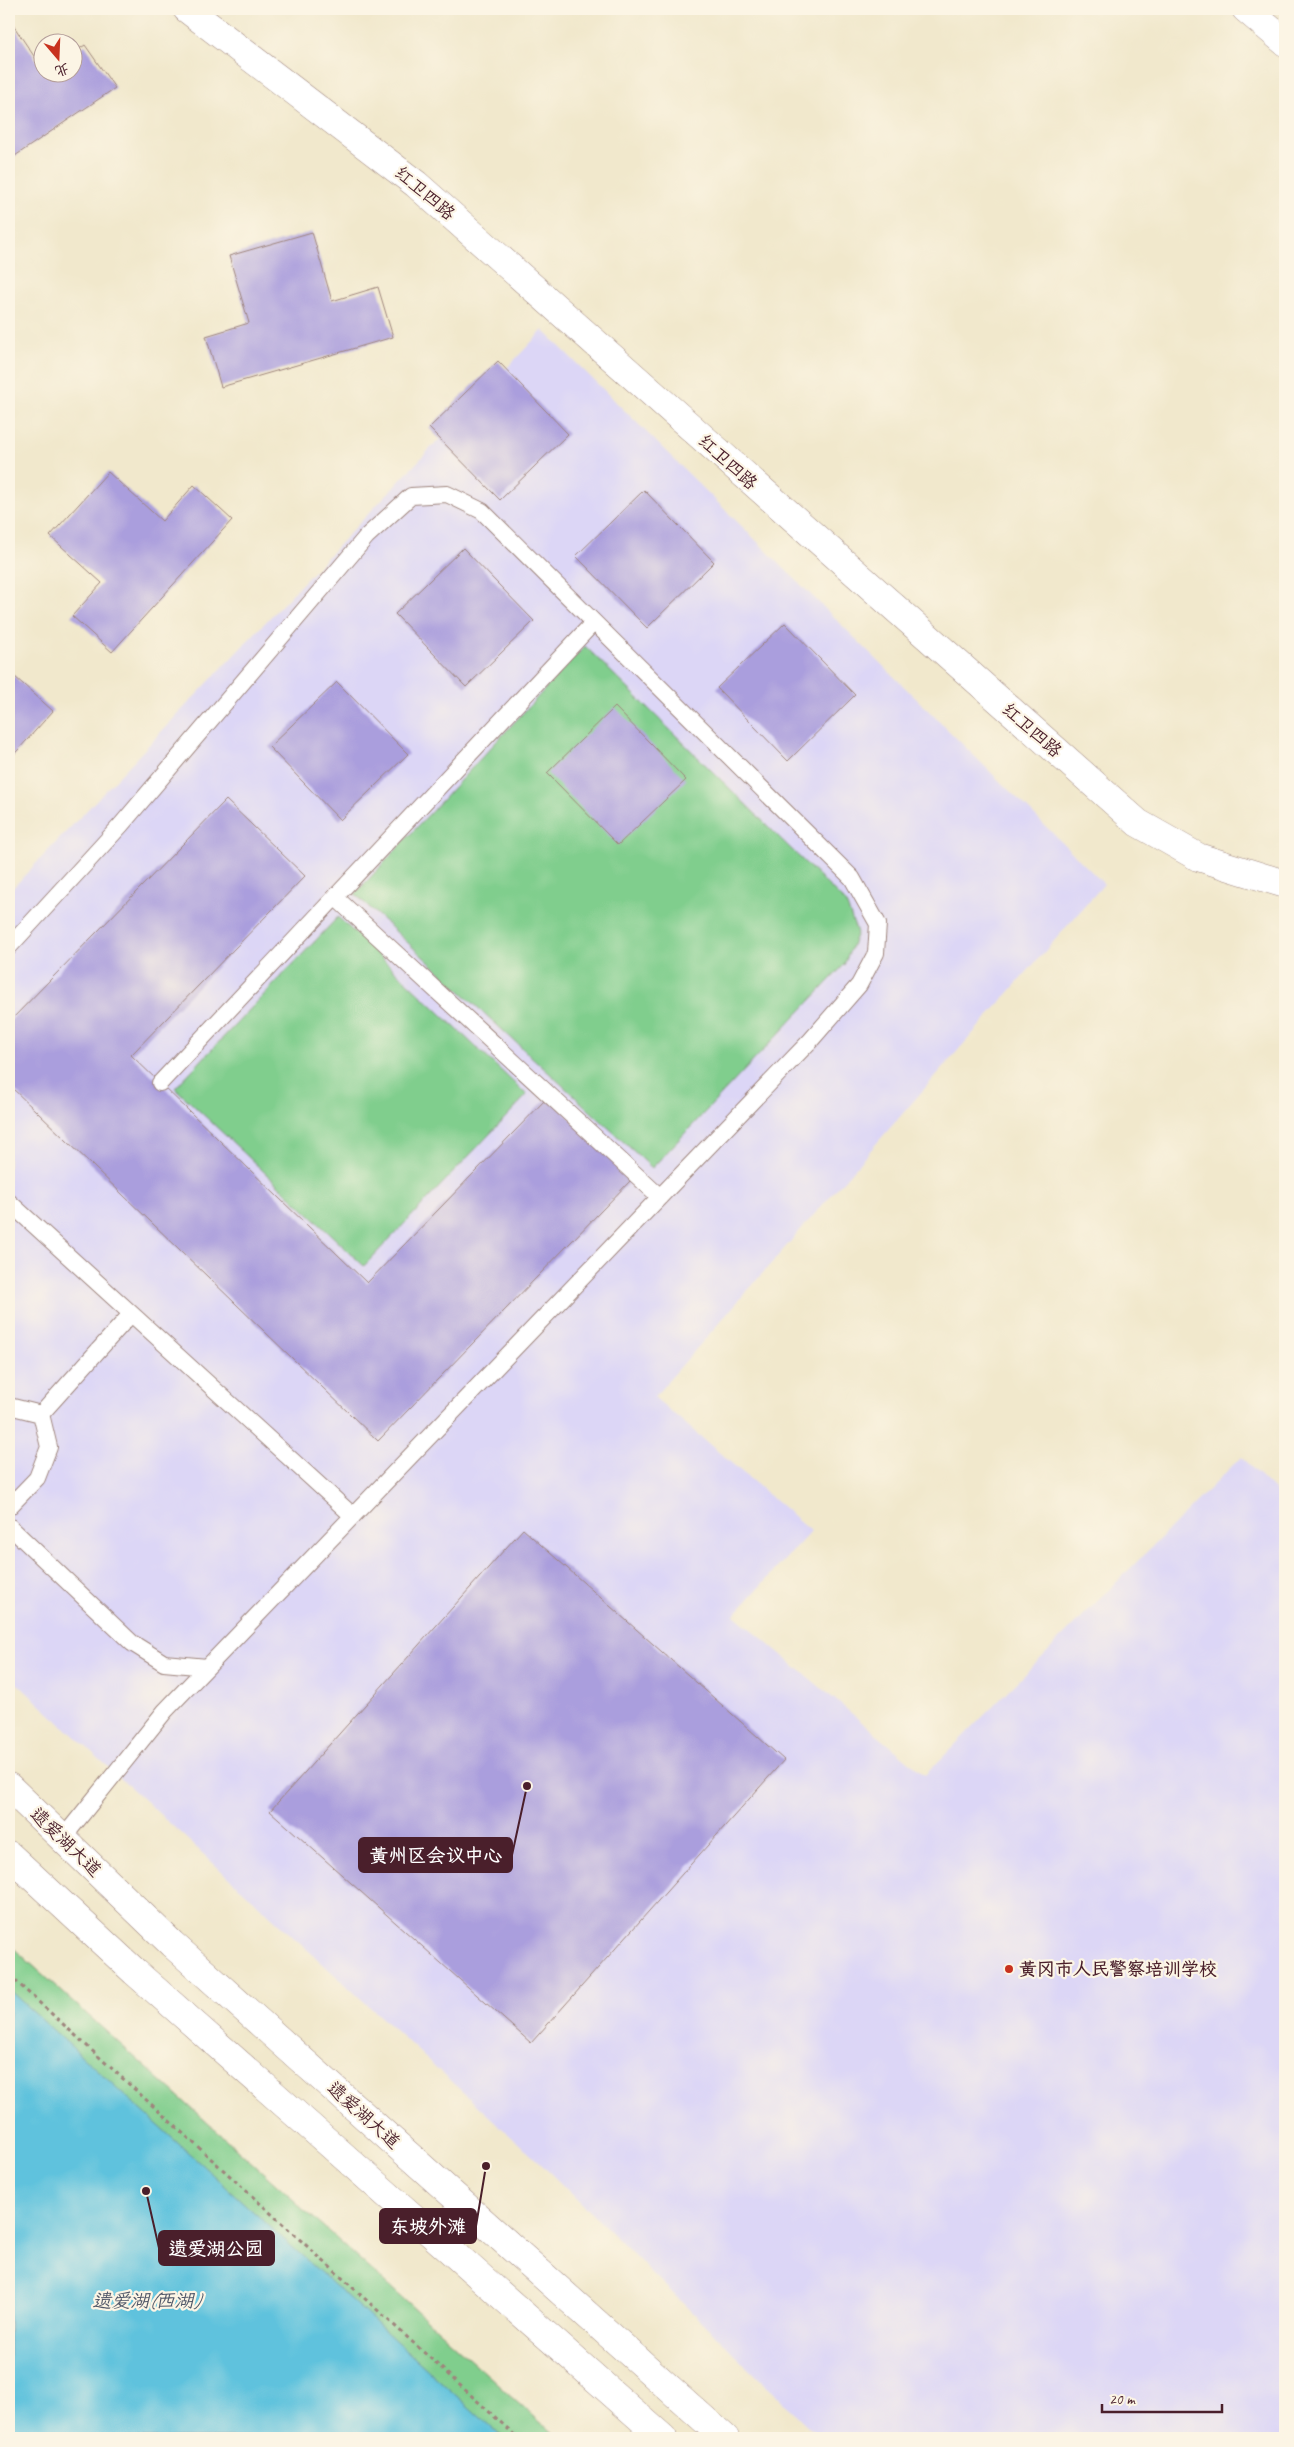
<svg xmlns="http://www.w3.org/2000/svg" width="1294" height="2447" viewBox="0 0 1294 2447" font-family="Caveat,'LXGW WenKai TC',sans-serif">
  <rect width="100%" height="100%" fill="#fcf5e5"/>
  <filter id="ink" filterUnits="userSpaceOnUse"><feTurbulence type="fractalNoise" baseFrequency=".02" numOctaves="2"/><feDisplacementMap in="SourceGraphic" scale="10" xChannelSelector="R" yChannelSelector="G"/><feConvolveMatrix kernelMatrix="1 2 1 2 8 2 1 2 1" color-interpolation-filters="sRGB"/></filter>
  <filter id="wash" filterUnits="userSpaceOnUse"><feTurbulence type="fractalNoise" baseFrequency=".0096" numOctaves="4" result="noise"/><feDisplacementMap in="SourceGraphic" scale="20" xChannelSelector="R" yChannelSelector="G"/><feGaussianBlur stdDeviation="1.12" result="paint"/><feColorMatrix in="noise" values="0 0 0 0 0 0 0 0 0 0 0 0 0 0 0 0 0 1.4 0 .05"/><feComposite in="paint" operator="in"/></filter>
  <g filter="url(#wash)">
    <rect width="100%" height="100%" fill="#f1e8cc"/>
    <path fill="#dcd6f6" d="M543 330 1104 884 654 1397 811 1531 734 1615 925 1775 1241 1457 1285 1501V2438H820L540 2163 9 1676V892Z"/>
    <path fill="#80ce8d" stroke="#65765c" d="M585 646 846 903 857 933 844 965 652 1168 355 894Z
      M338 917 527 1095 364 1266 175 1088Z
      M9 1944 558 2438H9Z"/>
    <path fill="#5fc2dd" stroke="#547084" d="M9 1990 503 2438H9Z"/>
    <g id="blocks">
      <path fill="#aa9edd" d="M9 19 42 68V72H72V54L85 45 115 88 9 160Z
        M312 232 332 301 378 287 393 337 221 387 206 336 249 323 229 256Z
        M498 361 568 434 500 500 429 428Z
        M108 472 162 521 194 485 232 520 112 652 72 616 102 583 50 536Z
        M644 490 714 562 647 628 576 556Z
        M463 548 534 621 466 687 395 614Z
        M785 623 855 695 788 761 717 688Z
        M14 676 53 711 9 760V682Z
        M337 682 408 754 340 820 269 747Z
        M615 707 686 780 618 845 547 773Z
        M226 800 305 876 131 1055 367 1283 548 1097 633 1178 378 1441 9 1085V1022Z
        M523 1529 784 1760 531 2043 270 1811Z"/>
    </g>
  </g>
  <g filter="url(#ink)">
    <use href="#blocks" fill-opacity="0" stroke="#9e847c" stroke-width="1"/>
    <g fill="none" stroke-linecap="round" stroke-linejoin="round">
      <defs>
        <path id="service" d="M335 897 660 1197
          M9 947 121 825 367 536 411 496 447 494 482 511 852 878 878 924 876 953 859 985 811 1040 165 1711 63 1838
          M160 1083 594 622
          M9 1202 353 1516
          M9 1406 41 1414 49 1447 37 1478 9 1507
          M41 1414 131 1314
          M9 1526 132 1643 164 1663 207 1667"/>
        <path id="minor" d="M187 9 416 184 1138 823 1198 857 1285 884
          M1246 9 1285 42"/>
        <path id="secondary" d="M9 1787 172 1944 725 2438
          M9 1855 135 1972 663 2438"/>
      </defs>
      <use href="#service" stroke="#9e847c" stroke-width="18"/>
      <use href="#minor" stroke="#9e847c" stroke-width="29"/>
      <use href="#secondary" stroke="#9e847c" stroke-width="29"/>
      <path stroke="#9e847c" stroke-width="3" stroke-dasharray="4 4" stroke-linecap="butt" d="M9 1975 518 2438"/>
      <use href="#service" stroke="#fff" stroke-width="16"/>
      <use href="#minor" stroke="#fff" stroke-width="28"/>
      <use href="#secondary" stroke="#fff" stroke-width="28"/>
    </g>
  </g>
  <circle fill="#c8321e" stroke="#fcf5e5" stroke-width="2" cx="1009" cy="1969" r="5"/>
  <g text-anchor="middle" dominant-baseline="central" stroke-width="4.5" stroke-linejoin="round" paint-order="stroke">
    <g font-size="18" fill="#4a1f2b" stroke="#fcf5e5">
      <text transform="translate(425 193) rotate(40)">红卫四路</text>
      <text transform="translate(728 462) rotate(42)">红卫四路</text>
      <text transform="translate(1032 730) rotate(41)">红卫四路</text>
      <text transform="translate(66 1842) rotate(44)">遗爱湖大道</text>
      <text transform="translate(364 2115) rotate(42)">遗爱湖大道</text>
    </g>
    <g font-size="18" font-weight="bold" fill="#4a1f2b" stroke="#fcf5e5" text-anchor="start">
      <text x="1019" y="1969">黄冈市人民警察培训学校</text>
    </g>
    <g font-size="19" font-style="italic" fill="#515869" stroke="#fcf5e5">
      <text x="146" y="2301">遗爱湖(西湖)</text>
    </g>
  </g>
  <path fill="none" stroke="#4a1f2b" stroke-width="2" d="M527 1786L512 1855M486 2166L476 2226M146 2191L159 2248"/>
  <g fill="#4a1f2b" stroke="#fcf5e5" stroke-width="2">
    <circle cx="527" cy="1786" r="5"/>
    <circle cx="486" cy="2166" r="5"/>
    <circle cx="146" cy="2191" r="5"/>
  </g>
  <g fill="#4a1f2b" stroke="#4a1f2b" stroke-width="2">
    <rect x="359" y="1838" width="153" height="34" rx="5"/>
    <rect x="380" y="2209" width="96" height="34" rx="5"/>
    <rect x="159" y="2231" width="115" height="34" rx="5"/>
  </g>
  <g font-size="19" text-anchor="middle" font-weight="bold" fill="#fff">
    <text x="436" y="1862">黄州区会议中心</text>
    <text x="428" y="2233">东坡外滩</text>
    <text x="216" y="2255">遗爱湖公园</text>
  </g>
  <rect width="1294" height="2447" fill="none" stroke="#fcf5e5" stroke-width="30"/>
  <g transform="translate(58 58) rotate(161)"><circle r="24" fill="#fcf5e5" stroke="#b59f9b"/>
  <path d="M0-4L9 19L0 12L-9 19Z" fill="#c8321e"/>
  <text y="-8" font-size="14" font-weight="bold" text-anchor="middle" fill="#4a1f2b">北</text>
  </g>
  <path d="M1102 2404v8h120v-8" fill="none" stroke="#4a1f2b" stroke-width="2.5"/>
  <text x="1109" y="2404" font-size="15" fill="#4a1f2b" stroke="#fcf5e5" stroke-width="4" paint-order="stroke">20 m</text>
</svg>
